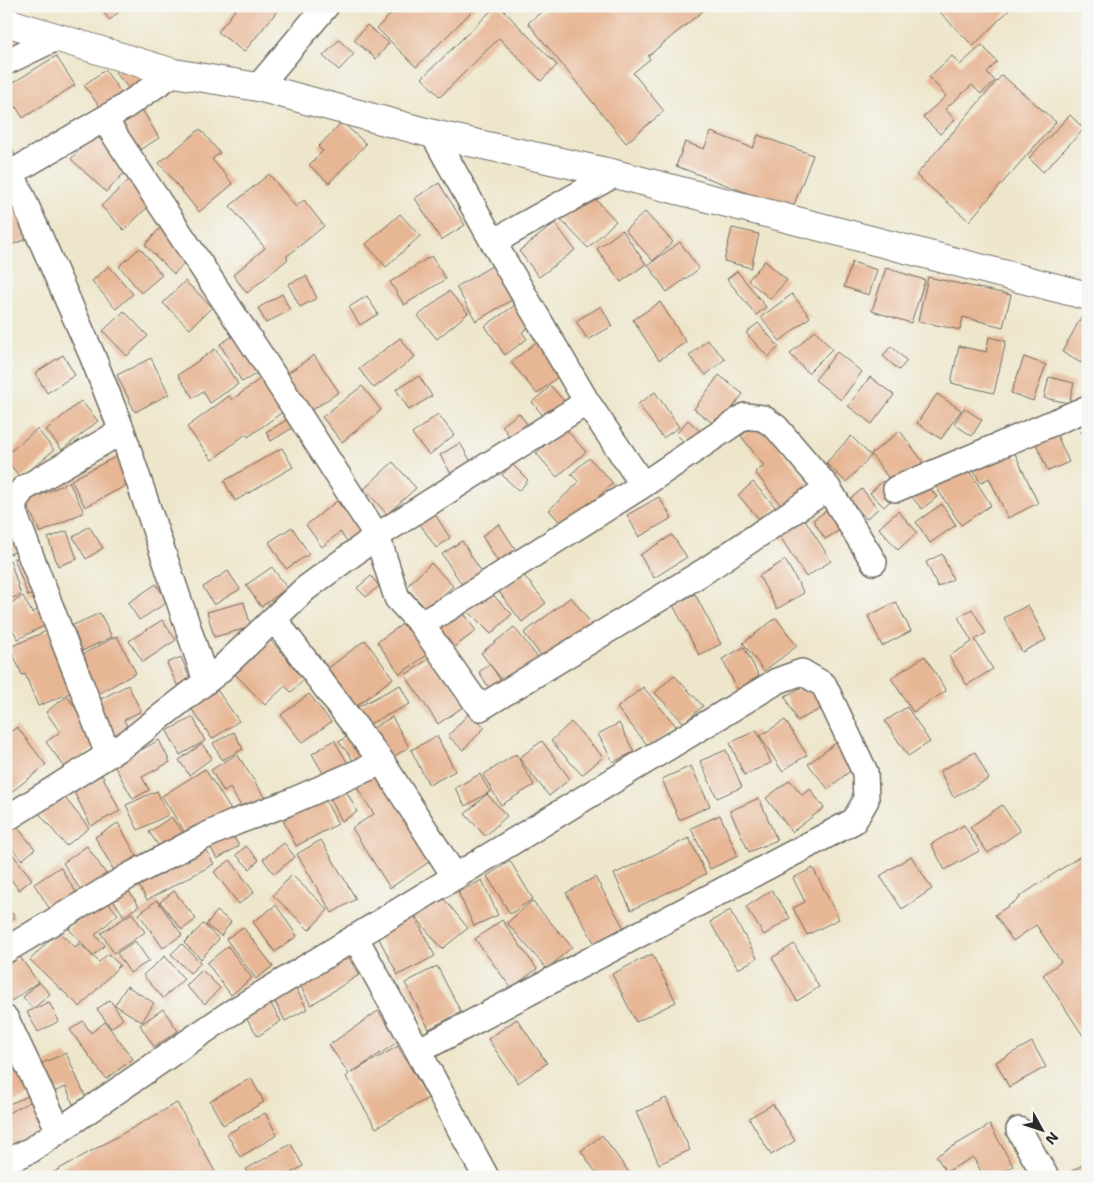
<svg xmlns="http://www.w3.org/2000/svg" width="1094" height="1183" viewBox="0 0 1094 1183" font-family="'Shantell Sans',sans-serif">
  <rect width="100%" height="100%" fill="#f6f6f2"/>
  <filter id="ink" filterUnits="userSpaceOnUse"><feTurbulence type="fractalNoise" baseFrequency=".02" numOctaves="2"/><feDisplacementMap in="SourceGraphic" scale="10" xChannelSelector="R" yChannelSelector="G"/><feConvolveMatrix kernelMatrix="1 2 1 2 8 2 1 2 1" color-interpolation-filters="sRGB"/></filter>
  <filter id="wash" filterUnits="userSpaceOnUse"><feTurbulence type="fractalNoise" baseFrequency=".0096" numOctaves="4" result="noise"/><feDisplacementMap in="SourceGraphic" scale="20" xChannelSelector="R" yChannelSelector="G"/><feGaussianBlur stdDeviation="1.12" result="paint"/><feColorMatrix in="noise" values="0 0 0 0 0 0 0 0 0 0 0 0 0 0 0 0 0 1.4 0 .05"/><feComposite in="paint" operator="in"/></filter>
  <g filter="url(#wash)">
    <rect width="100%" height="100%" fill="#eee6cb"/>
    <g id="blocks">
      <path fill="#e7b694" d="M98 6H125L110 20Z
        M238 6H274L278 10 244 52 218 32Z
        M402 6H477L416 67 377 28 395 10 396 12Z
        M496 6H499L557 65 541 81 499 38 440 97 422 78Z
        M549 6H709L648 56 650 59 633 73 664 111 626 143 528 23Z
        M934 6H1008L1010 9 973 46Z
        M367 25 389 43 376 59 354 40Z
        M6 33 24 38 20 54 6 50Z
        M339 40 354 54 339 70 323 56Z
        M982 45 997 62 987 72 995 81 981 94 972 85 945 109 955 120 940 134 923 117 946 96 929 77 952 56 960 65Z
        M56 56 75 85 23 118 6 91V87Z
        M128 61 143 80 130 90 115 72Z
        M105 70 122 94 101 109 84 85Z
        M1002 75 1056 122 969 221 916 175Z
        M140 106 159 138 133 154 114 121Z
        M1070 115 1084 129 1043 172 1029 158Z
        M342 122 366 144 329 183 309 165 323 151 318 147Z
        M200 129 220 153 212 159 233 184 199 212 159 163Z
        M711 132 753 148 758 135 813 155 792 210 676 166 685 142 704 149Z
        M94 134 130 167 106 192 71 159Z
        M6 136 19 165 6 171Z
        M269 174 296 207 304 200 324 226 286 257 288 259 247 293 233 275 265 248 230 206Z
        M132 177 155 200 124 230 101 206Z
        M439 183 465 225 441 240 415 198Z
        M589 192 616 221 588 248 560 219Z
        M16 193 34 236 6 247V198Z
        M645 212 673 242 653 261 625 230Z
        M400 214 420 236 386 267 366 244Z
        M555 223 575 250 539 277 519 251Z
        M162 226 192 255 174 274 145 245Z
        M732 228 759 234 751 268 724 261Z
        M622 230 646 264 621 282 597 249Z
        M680 242 699 269 667 292 648 265Z
        M140 248 162 275 141 293 119 266Z
        M431 256 446 279 404 305 390 282Z
        M765 261 787 280 770 299 748 280Z
        M852 262 877 270 869 295 844 287Z
        M497 263 517 297 476 321 456 287Z
        M109 266 133 294 116 309 92 281Z
        M886 268 925 280 911 323 872 311Z
        M737 271 766 307 756 315 727 279Z
        M306 276 317 298 300 307 288 284Z
        M928 277 1011 295 1003 327 963 317 960 330 918 321Z
        M185 281 212 307 190 329 163 303Z
        M449 291 468 313 437 339 418 316Z
        M282 294 290 310 266 323 258 308Z
        M792 294 810 317 780 341 761 317Z
        M367 296 378 314 360 325 349 307Z
        M521 301 536 322 522 332 527 339 505 355 485 326Z
        M660 302 686 342 659 360 633 320Z
        M601 306 612 326 588 340 576 321Z
        M124 311 148 336 127 356 103 331Z
        M1083 314 1088 316V351L1081 363 1062 352Z
        M758 323 779 347 768 357 746 333Z
        M243 330 266 368 242 382 220 344Z
        M815 330 832 349 808 373 790 354Z
        M989 337 1006 341 994 393 951 383 959 346 986 352Z
        M400 338 415 357 374 388 359 369Z
        M539 340 565 371 537 394 511 362Z
        M707 340 725 359 706 375 689 356Z
        M891 346 907 361 899 370 883 356Z
        M215 349 238 384 210 403 203 391 193 398 178 375Z
        M837 352 862 372 841 400 815 380Z
        M63 355 75 375 47 393 35 373Z
        M314 355 339 392 306 414 282 377Z
        M1024 357 1046 365 1033 401 1011 393Z
        M151 358 169 394 135 412 117 375Z
        M719 375 743 394 718 427 694 409Z
        M419 376 432 396 409 410 396 389Z
        M870 377 894 395 872 424 848 406Z
        M1049 377 1074 383 1069 403 1044 398Z
        M260 379 284 411 248 437 246 434 212 460 187 427 229 396 232 400Z
        M362 386 381 410 342 442 322 417Z
        M551 386 569 407 549 423 532 402Z
        M655 392 679 427 663 438 638 404Z
        M937 394 961 410 941 439 917 423Z
        M81 401 98 421 62 450 46 430Z
        M964 408 982 420 972 436 954 424Z
        M519 413 533 432 516 445 502 426Z
        M297 414 302 422 271 441 266 432Z
        M438 414 454 435 429 455 412 434Z
        M1088 418V439L1077 428Z
        M688 420 704 435 691 449 676 434Z
        M759 422 810 488 784 509 755 472 764 466 741 436Z
        M565 428 586 452 557 477 536 453Z
        M37 429 54 450 21 478 6 460V455Z
        M900 431 923 462 893 484 871 454Z
        M1057 435 1069 462 1048 471 1036 444Z
        M851 436 871 456 846 482 826 463Z
        M460 443 473 465 453 477 440 455Z
        M1012 447 1038 503 1008 518 989 478 980 483 972 466Z
        M282 448 293 467 235 501 224 481Z
        M119 455 133 482 85 507 71 480Z
        M589 458 613 483 565 528 549 510 579 482 571 474Z
        M393 462 416 488 387 514 364 489Z
        M512 464 528 480 519 491 502 475Z
        M965 464 991 505 961 525 934 484Z
        M883 481 896 495 884 507 870 493Z
        M69 482 84 512 40 533 26 502Z
        M753 482 776 508 761 521 738 495Z
        M926 483 937 497 922 509 911 496Z
        M862 489 878 509 866 519 850 499Z
        M659 497 672 518 639 537 627 515Z
        M337 501 364 536 351 546 340 532 322 547 306 525Z
        M942 504 956 525 930 543 916 522Z
        M832 507 845 527 825 539 813 520Z
        M433 511 450 538 436 548 418 521Z
        M898 511 917 532 898 550 879 528Z
        M6 518 18 551 6 555Z
        M804 518 831 561 806 577 779 535Z
        M499 524 516 550 498 562 482 536Z
        M89 526 103 548 86 559 73 537Z
        M292 527 309 554 286 569 269 542Z
        M67 531 77 559 58 566 48 538Z
        M672 535 687 557 654 578 640 555Z
        M462 541 484 576 465 589 442 554Z
        M942 554 953 579 938 587 926 562Z
        M24 555 37 593 28 596 14 558Z
        M10 560 21 595 6 600V561Z
        M785 560 804 593 777 609 759 576Z
        M431 563 453 586 427 610 406 587Z
        M272 567 287 588 261 607 246 585Z
        M228 571 240 589 214 605 203 587Z
        M522 573 546 603 522 622 499 592Z
        M371 576 379 586 366 597 357 588Z
        M156 584 168 602 139 620 128 603Z
        M489 591 512 614 491 634 468 611Z
        M695 594 721 644 699 655 673 605Z
        M23 596 32 613 42 607 50 623 18 639 6 618V606Z
        M571 597 593 626 545 661 524 633Z
        M244 602 251 627 214 637 207 612Z
        M896 602 911 631 882 646 868 616Z
        M458 605 476 631 450 650 432 624Z
        M1028 605 1046 640 1022 652 1004 618Z
        M972 609 986 633 975 640 993 669 967 685 949 656 972 642 958 617Z
        M100 613 112 637 80 652 69 627Z
        M411 618 434 650 400 674 377 642Z
        M776 618 797 646 764 671 743 643Z
        M162 620 176 640 143 662 129 641Z
        M514 627 539 659 506 685 481 653Z
        M49 630 75 691 38 706 25 674 22 675 10 647Z
        M117 636 136 673 94 696 74 659Z
        M268 638 306 678 291 692 285 686 265 705 233 672Z
        M365 640 393 678 349 712 321 674Z
        M744 647 765 688 743 700 722 659Z
        M433 656 466 705 438 724 405 675Z
        M925 656 946 691 913 712 891 678Z
        M181 657 190 679 177 685 167 663Z
        M490 664 504 686 493 694 479 672Z
        M674 675 703 706 684 723 655 693Z
        M815 681 828 705 797 721 785 696Z
        M128 685 141 711 124 720 130 733 115 741 95 702Z
        M400 685 410 704 367 725 358 707Z
        M643 687 676 726 650 748 617 708Z
        M217 690 239 721 212 739 191 708Z
        M309 694 331 722 302 743 281 715Z
        M67 696 101 743 66 769 46 742 60 732 46 712Z
        M907 707 930 742 908 756 885 721Z
        M469 713 485 727 463 750 448 736Z
        M193 717 205 741 180 755 167 731Z
        M392 717 409 747 390 759 373 728Z
        M785 720 807 755 782 771 760 736Z
        M571 722 603 757 582 775 551 741Z
        M619 723 634 752 613 762 598 734Z
        M17 727 46 765 10 793 6 788V735Z
        M757 730 771 763 744 775 730 743Z
        M234 732 243 749 222 760 213 743Z
        M353 732 370 754 357 765 339 742Z
        M437 736 455 771 429 785 411 750Z
        M159 740 170 762 142 777 149 790 133 799 114 765Z
        M334 740 349 765 327 780 312 754Z
        M542 741 570 779 549 796 519 758Z
        M837 742 856 766 828 789 808 764Z
        M202 744 212 758 189 775 179 760Z
        M726 750 742 787 717 798 700 761Z
        M975 752 989 779 953 797 940 771Z
        M237 754 265 798 244 811 230 788 224 792 211 770Z
        M516 754 534 785 501 805 483 775Z
        M691 766 710 806 679 820 662 779Z
        M205 769 234 815 187 836 162 796Z
        M376 772 432 860 390 888 352 828 374 814 356 786Z
        M480 774 490 792 465 806 455 788Z
        M102 775 120 811 91 826 73 790Z
        M790 780 802 795 810 789 824 808 792 832 766 798Z
        M345 788 357 812 342 821 329 796Z
        M157 791 168 815 138 830 126 805Z
        M62 794 89 828 66 846 39 813Z
        M487 794 507 816 485 836 465 814Z
        M324 798 338 824 296 846 283 820Z
        M759 798 777 840 749 852 730 811Z
        M1002 805 1020 831 988 853 970 827Z
        M720 815 738 856 710 869 691 828Z
        M171 817 185 836 163 852 149 832Z
        M12 821 35 849 22 860 6 841V826Z
        M118 823 140 862 117 876 95 837Z
        M964 825 979 851 945 870 931 844Z
        M229 829 239 846 217 859 207 841Z
        M689 838 706 874 631 910 614 874Z
        M321 840 356 899 332 913 297 854Z
        M201 841 214 864 147 900 134 877Z
        M284 843 295 857 274 874 263 859Z
        M6 846 32 879 19 890 6 873Z
        M87 846 109 878 84 895 63 863Z
        M246 846 259 860 250 869 236 855Z
        M1085 853 1088 857V1043L1043 975 1061 962 1036 925 1013 941 995 915 1020 898 1019 897Z
        M911 856 932 889 902 909 880 876Z
        M230 860 254 892 239 904 214 872Z
        M510 861 533 899 510 914 487 876Z
        M60 867 81 900 55 917 34 884Z
        M813 868 839 919 807 935 793 908 805 902 793 878Z
        M292 875 328 910 309 930 273 895Z
        M595 877 624 928 595 944 566 893Z
        M482 880 498 915 474 926 458 892Z
        M126 887 139 906 124 916 111 897Z
        M772 890 790 918 764 935 746 907Z
        M174 891 196 919 182 930 160 902Z
        M440 894 468 928 442 949 414 915Z
        M103 897 118 914 95 935 105 945 93 956 69 929Z
        M157 900 182 935 163 948 139 914Z
        M532 901 572 947 547 969 507 923Z
        M276 905 297 936 275 952 253 922Z
        M6 906 15 917 6 925Z
        M730 910 757 958 738 969 710 922Z
        M217 911 231 922 221 936 206 925Z
        M132 913 145 932 114 953 101 933Z
        M413 913 435 956 398 975 376 933Z
        M502 920 537 969 511 988 475 939Z
        M203 924 219 939 201 959 184 943Z
        M243 927 273 966 256 979 226 939Z
        M58 931 75 947 79 943 99 962 108 954 120 965 80 1007 30 960Z
        M135 941 149 961 130 973 117 953Z
        M182 944 201 963 190 973 171 954Z
        M794 944 819 987 797 1001 772 958Z
        M228 946 252 978 231 995 207 963Z
        M342 946 359 975 311 1005 294 975Z
        M652 954 676 1002 636 1022 612 974Z
        M165 956 184 979 163 998 143 975Z
        M20 957 38 982 10 1002 6 997V967Z
        M437 966 461 1012 429 1029 405 983Z
        M202 970 220 988 205 1004 186 986Z
        M292 981 307 1009 285 1021 270 992Z
        M39 982 50 994 33 1009 23 997Z
        M127 986 154 1003 142 1022 115 1005Z
        M266 996 281 1021 258 1036 242 1012Z
        M110 1000 123 1019 111 1028 97 1009Z
        M49 1002 59 1021 38 1032 27 1012Z
        M163 1009 178 1031 154 1047 140 1025Z
        M378 1011 399 1041 351 1073 398 1046 428 1098 376 1128 346 1077 349 1074 329 1045Z
        M517 1019 547 1063 518 1083 488 1039Z
        M83 1021 91 1033 105 1022 133 1059 106 1079 70 1030Z
        M1032 1042 1046 1067 1009 1087 996 1062Z
        M66 1053 86 1098 73 1104 66 1087 51 1093 38 1065Z
        M23 1067 34 1094 6 1105V1074Z
        M251 1078 264 1102 223 1125 210 1101Z
        M666 1098 690 1150 659 1164 636 1112Z
        M34 1100 49 1128 10 1149 6 1141V1114Z
        M177 1103 218 1177H45Z
        M773 1104 795 1141 771 1155 749 1118Z
        M265 1113 277 1135 240 1157 227 1134Z
        M990 1125 1013 1166 995 1177H984L973 1157 946 1172 936 1156Z
        M602 1135 630 1174 627 1177H599L581 1151Z
        M291 1144 303 1166 284 1177H250L246 1169Z
        M1088 1162V1177H1073L1070 1172Z"/>
    </g>
  </g>
  <g filter="url(#ink)">
    <use href="#blocks" fill-opacity="0" stroke="#6f6c63" stroke-width="1"/>
    <g fill="none" stroke-linecap="round" stroke-linejoin="round">
      <defs>
        <path id="minor" d="M6 62 56 38
          M258 87 326 6
          M433 134 493 242 587 402 377 536 397 598 421 624 480 708 703 572 828 488
          M12 174 92 355 122 431 206 681
          M6 176 121 109 174 73
          M493 242 615 174
          M587 402 643 485
          M896 489 1088 408
          M274 619 382 762
          M421 624 447 609 643 485 745 416 763 418 776 427 828 488 874 562
          M108 754 14 513V502L23 489 122 431
          M6 819 127 743 217 673 305 589 377 536 261 356 104 119
          M6 950 129 876 203 837 236 822 285 804 382 762 455 877
          M6 1019 59 1131
          M418 1051 486 1177
          M1019 1130 1046 1177
          M6 1162 31 1150 226 1016 777 681 802 672 824 685 865 772 866 800 854 821 418 1051 355 937"/>
        <path id="secondary" d="M6 22 174 73 258 87 433 134 615 174 1088 296"/>
      </defs>
      <use href="#minor" stroke="#6f6c63" stroke-width="28"/>
      <use href="#secondary" stroke="#6f6c63" stroke-width="30"/>
      <use href="#minor" stroke="#fff" stroke-width="25"/>
      <use href="#secondary" stroke="#fff" stroke-width="28"/>
    </g>
  </g>
  <rect width="1094" height="1183" fill="none" stroke="#f6f6f2" stroke-width="25"/>
  <g transform="translate(1042 1130) rotate(130)" stroke="#f6f6f2" stroke-width="4" paint-order="stroke">
  <path d="M0-4L9 19L0 12L-9 19Z" fill="#2b2b2b"/>
  <text y="-8" font-size="14" font-weight="bold" text-anchor="middle" fill="#2b2b2b">N</text>
  </g>
</svg>
